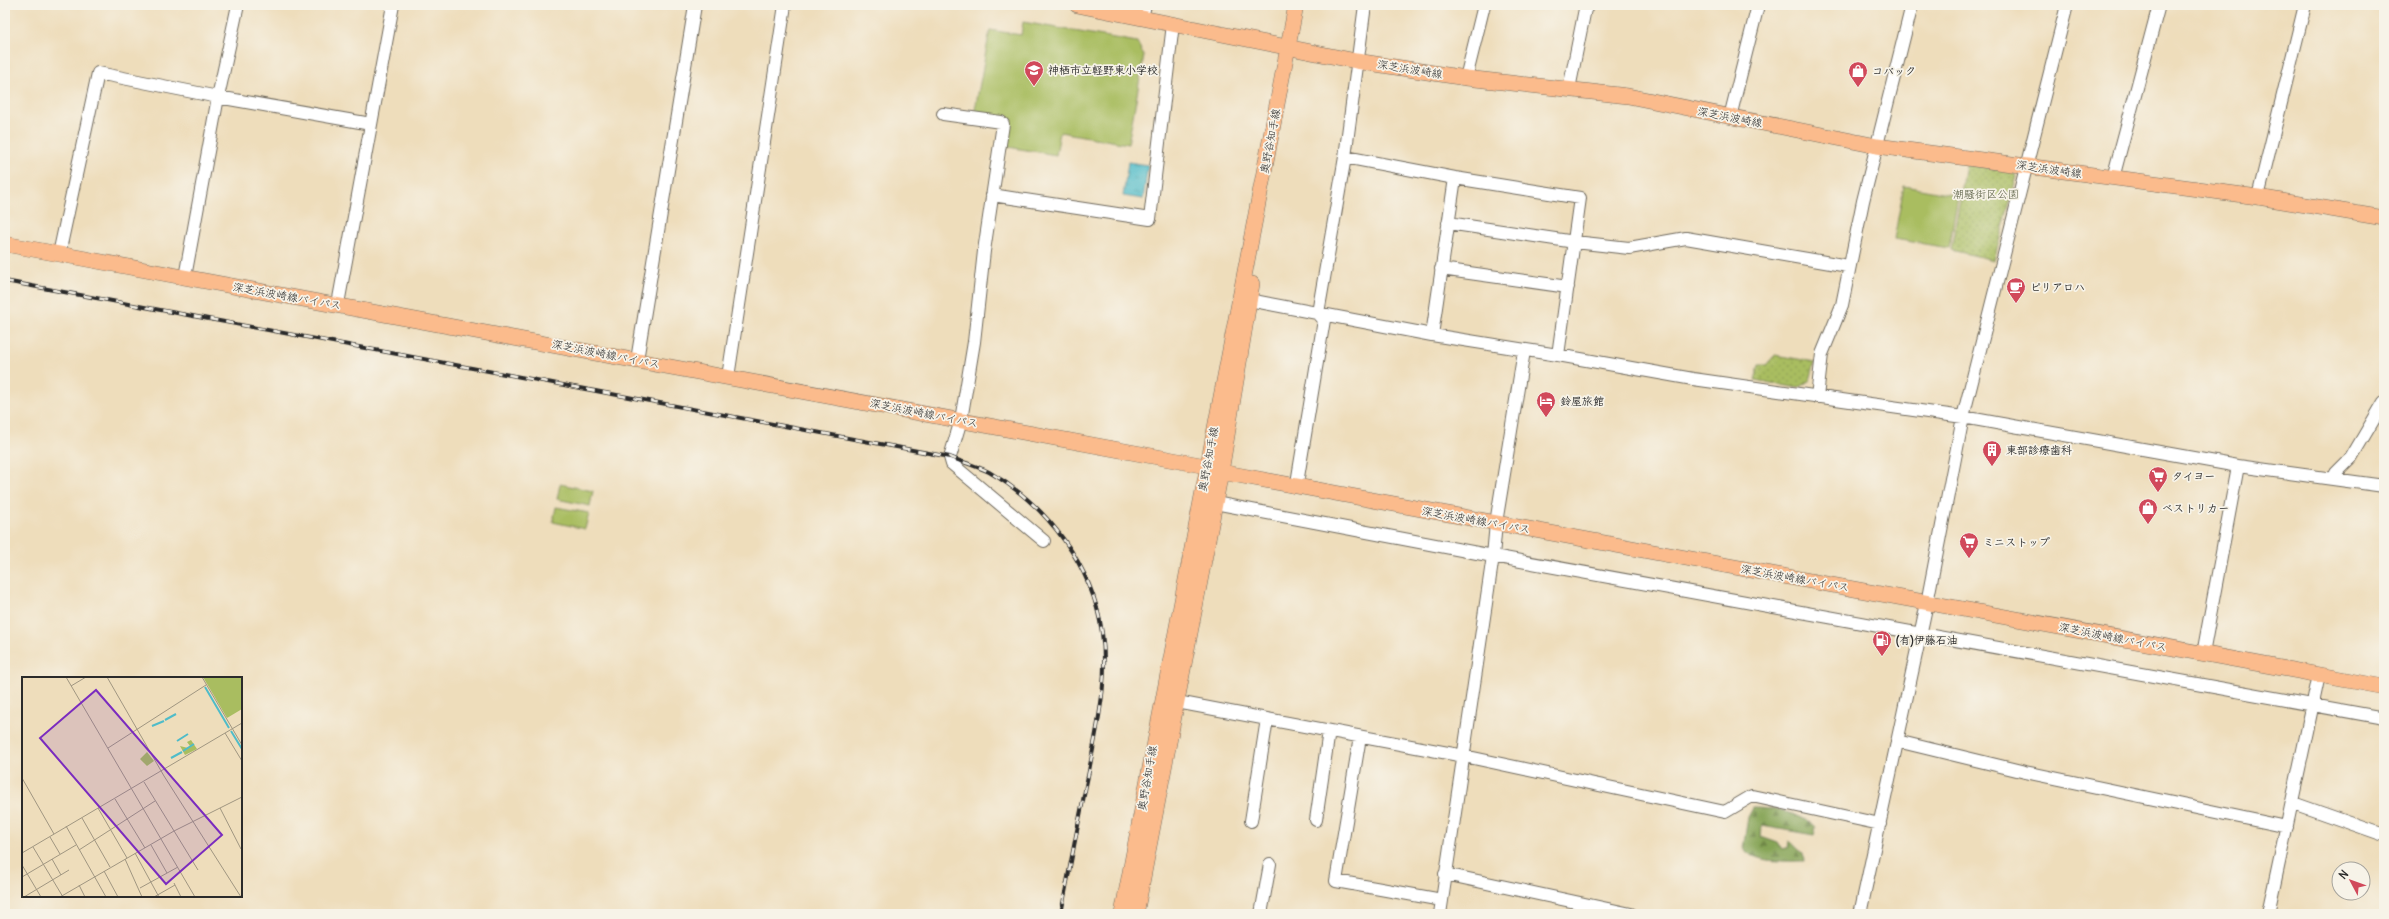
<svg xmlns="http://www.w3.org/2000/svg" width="2389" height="919" viewBox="0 0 2389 919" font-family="Delius,'Klee One',sans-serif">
  <defs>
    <pattern id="forest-firs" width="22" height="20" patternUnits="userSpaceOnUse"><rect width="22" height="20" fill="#86a456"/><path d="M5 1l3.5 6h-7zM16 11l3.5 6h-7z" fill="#6e8647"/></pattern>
    <pattern id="park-dots" width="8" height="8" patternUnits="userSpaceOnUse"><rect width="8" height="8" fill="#a9bd60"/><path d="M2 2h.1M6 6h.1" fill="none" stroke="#8a9a4f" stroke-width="1.8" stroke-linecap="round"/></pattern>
    <pattern id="water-ripples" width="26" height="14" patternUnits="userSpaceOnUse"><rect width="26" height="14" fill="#4fbcc9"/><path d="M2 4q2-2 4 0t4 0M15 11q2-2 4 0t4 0" fill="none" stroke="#4299a3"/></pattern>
  </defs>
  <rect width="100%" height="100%" fill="#f7f3e8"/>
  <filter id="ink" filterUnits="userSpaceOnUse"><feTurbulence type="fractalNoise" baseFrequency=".025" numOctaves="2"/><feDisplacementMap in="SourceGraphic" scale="8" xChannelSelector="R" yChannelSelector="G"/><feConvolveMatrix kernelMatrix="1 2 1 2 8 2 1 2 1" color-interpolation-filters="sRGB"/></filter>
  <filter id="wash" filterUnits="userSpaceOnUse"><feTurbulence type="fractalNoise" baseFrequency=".012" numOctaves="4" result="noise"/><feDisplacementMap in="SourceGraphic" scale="16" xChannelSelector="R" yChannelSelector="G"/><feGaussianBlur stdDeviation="0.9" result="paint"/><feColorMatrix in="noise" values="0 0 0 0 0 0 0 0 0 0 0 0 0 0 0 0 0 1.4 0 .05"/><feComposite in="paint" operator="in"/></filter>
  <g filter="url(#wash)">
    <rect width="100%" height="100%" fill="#edb"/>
    <path fill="#a9bd60" stroke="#6a7446" d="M1023 22 1137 42 1144 56 1128 144 1060 132 1056 155 1002 146 1007 121 974 115 990 30 1021 35Z
      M1904 186 1958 196 1949 248 1894 239Z
      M560 484 593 491 590 506 557 499Z
      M556 507 589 513 585 529 553 522Z"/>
    <path fill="url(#forest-firs)" stroke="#586840" d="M1753 808C1773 808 1802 813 1816 828L1814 835 1762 826 1761 837 1778 843 1782 849 1788 847 1789 841C1795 844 1797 850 1804 853L1805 861C1787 861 1755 864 1743 848L1748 817Z"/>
    <path fill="url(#park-dots)" stroke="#6a7446" d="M1966 165 2011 170 2017 176 1994 260 1951 250Z
      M1775 355 1815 362 1810 380 1798 388 1755 380 1759 365H1766Z"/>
    <path fill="url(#water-ripples)" stroke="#3d747a" d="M1128 162 1148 165 1143 199 1123 196Z"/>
  </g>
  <g filter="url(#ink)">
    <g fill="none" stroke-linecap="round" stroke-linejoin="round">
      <defs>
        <path id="minor" d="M1142 18 1145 5
          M1466 78 1484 5
          M1569 89 1585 9 1589 5
          M943 114 1001 122 1003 124 984 251 974 342 961 420 950 457 952 464 1044 541
          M1730 117 1758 5
          M1345 157 1455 178 1580 198 1558 355
          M2113 178 2159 5
          M992 195 1150 219 1173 24
          M2258 197 2305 5
          M1448 223 1575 242 1629 248 1686 238 1848 266
          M59 254 98 73 218 97 371 124
          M1441 269 1568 287
          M185 277 218 97 238 5
          M1249 300 1432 335 1558 355 1693 379 1963 417 2238 466 2384 486
          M338 304 393 5
          M1432 335 1455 178
          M637 360 695 5
          M728 377 785 5
          M1817 397 1822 354 1842 305 1863 201 1912 5
          M1298 477 1324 320 1318 313 1345 157 1365 5
          M2334 478 2336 473 2351 458 2384 402
          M1215 503 1493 556 2384 718
          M2203 654 2238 466
          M1177 702 1464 756 1725 812 1752 796 1880 824
          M1360 737 1336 881 1442 900
          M1897 741 2025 772 2287 827
          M2293 803 2384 835
          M1316 820 1329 731
          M1251 821 1267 719
          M1445 874 1631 914
          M1261 914 1270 864
          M1440 914 1493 556 1496 523 1524 351
          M1860 914 1927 603 1963 417 2067 5
          M2268 914 2319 675"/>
        <path id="major" d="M1077 5 1356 61 1466 78 1628 96 1877 146 2258 197 2384 218
          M5 244 1206 466 1221 472 2384 687
          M1122 914 1296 5
          M1136 914 1221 472 1252 284"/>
      </defs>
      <use href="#minor" stroke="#6f695d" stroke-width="14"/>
      <use href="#major" stroke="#6f695d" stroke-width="16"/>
      <use href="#minor" stroke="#fff" stroke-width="12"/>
      <use href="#major" stroke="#fbbb8c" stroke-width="15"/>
      <defs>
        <path id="rail" d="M5 281 950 457C962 462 977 466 989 472 1047 505 1093 566 1102 633 1109 679 1097 726 1089 771 1079 819 1070 866 1061 914"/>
      </defs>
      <use href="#rail" stroke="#2b2b2b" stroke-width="4"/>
      <use href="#rail" stroke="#f7f3e8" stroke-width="2.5" stroke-dasharray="8" stroke-linecap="butt"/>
    </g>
  </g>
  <defs>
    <symbol id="school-pin" viewBox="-11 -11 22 30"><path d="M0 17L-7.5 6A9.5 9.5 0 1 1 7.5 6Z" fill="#d1495b" stroke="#f7f3e8"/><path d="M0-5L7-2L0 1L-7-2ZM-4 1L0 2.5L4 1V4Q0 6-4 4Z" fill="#fff"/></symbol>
    <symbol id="shop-pin" viewBox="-11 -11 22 30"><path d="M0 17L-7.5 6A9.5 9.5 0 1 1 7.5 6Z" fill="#d1495b" stroke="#f7f3e8"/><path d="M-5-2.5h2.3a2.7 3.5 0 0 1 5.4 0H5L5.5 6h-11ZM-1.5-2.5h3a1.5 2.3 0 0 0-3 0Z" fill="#fff"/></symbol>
    <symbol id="cafe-pin" viewBox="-11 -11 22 30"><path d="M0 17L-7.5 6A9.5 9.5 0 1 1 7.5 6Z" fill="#d1495b" stroke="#f7f3e8"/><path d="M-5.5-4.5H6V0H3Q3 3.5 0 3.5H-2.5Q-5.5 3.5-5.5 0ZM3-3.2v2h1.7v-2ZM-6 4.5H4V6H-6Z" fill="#fff"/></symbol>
    <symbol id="hotel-pin" viewBox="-11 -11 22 30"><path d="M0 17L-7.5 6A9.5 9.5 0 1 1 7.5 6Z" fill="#d1495b" stroke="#f7f3e8"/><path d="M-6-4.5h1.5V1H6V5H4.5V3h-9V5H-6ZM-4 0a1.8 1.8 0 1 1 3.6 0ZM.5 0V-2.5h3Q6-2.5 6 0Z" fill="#fff"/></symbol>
    <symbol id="building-pin" viewBox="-11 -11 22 30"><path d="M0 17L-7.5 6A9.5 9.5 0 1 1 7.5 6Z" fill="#d1495b" stroke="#f7f3e8"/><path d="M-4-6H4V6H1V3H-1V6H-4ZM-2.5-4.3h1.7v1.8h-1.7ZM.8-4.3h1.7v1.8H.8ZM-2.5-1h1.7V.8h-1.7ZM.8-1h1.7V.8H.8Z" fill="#fff"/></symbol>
    <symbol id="supermarket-pin" viewBox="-11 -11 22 30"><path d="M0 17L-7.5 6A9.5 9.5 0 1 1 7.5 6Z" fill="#d1495b" stroke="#f7f3e8"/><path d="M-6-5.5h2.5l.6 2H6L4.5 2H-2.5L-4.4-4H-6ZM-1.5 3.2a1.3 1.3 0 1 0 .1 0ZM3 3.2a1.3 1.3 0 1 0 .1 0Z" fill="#fff"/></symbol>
    <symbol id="fuel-pin" viewBox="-11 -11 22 30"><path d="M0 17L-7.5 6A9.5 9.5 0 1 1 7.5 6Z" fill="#d1495b" stroke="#f7f3e8"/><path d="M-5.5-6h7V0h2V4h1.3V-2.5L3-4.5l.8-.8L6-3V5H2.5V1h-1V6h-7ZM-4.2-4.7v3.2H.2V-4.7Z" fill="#fff"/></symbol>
  </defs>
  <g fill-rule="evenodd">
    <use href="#school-pin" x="1023" y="59" width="22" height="30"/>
    <use href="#shop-pin" x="1847" y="60" width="22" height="30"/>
    <use href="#cafe-pin" x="2005" y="276" width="22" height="30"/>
    <use href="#hotel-pin" x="1535" y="390" width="22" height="30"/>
    <use href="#building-pin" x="1981" y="439" width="22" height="30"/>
    <use href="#supermarket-pin" x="2147" y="465" width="22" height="30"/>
    <use href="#shop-pin" x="2137" y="497" width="22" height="30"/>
    <use href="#supermarket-pin" x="1958" y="531" width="22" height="30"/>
    <use href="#fuel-pin" x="1871" y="629" width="22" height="30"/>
  </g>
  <g text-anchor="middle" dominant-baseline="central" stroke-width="3.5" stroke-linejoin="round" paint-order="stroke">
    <g font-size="11" fill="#2b2b2b" stroke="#f7f3e8">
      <text transform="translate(1410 69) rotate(9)">深芝浜波崎線</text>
      <text transform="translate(1730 117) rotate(11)">深芝浜波崎線</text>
      <text transform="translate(1270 141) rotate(-79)">奥野谷知手線</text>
      <text transform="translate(2049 169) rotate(8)">深芝浜波崎線</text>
      <text transform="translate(287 296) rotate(10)">深芝浜波崎線バイパス</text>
      <text transform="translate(606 354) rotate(11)">深芝浜波崎線バイパス</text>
      <text transform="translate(924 413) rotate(11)">深芝浜波崎線バイパス</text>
      <text transform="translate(1208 459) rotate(-79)">奥野谷知手線</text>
      <text transform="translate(1476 520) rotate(10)">深芝浜波崎線バイパス</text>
      <text transform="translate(1795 578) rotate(10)">深芝浜波崎線バイパス</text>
      <text transform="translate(2113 637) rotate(11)">深芝浜波崎線バイパス</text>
      <text transform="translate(1147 778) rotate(-80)">奥野谷知手線</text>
    </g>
    <g font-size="11" font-weight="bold" fill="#2b2b2b" stroke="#f7f3e8" text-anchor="start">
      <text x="1048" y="70">神栖市立軽野東小学校</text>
      <text x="1872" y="71">コバック</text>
      <text x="2030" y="287">ピリアロハ</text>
      <text x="1560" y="401">鈴屋旅館</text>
      <text x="2006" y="450">東部診療歯科</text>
      <text x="2172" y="476">タイヨー</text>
      <text x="2162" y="508">ベストリカー</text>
      <text x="1983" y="542">ミニストップ</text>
      <text x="1896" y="640">(有)伊藤石油</text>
    </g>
    <g font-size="11" fill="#51573b" stroke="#f7f3e8">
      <text x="1986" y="194">潮騒街区公園</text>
    </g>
  </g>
  <g transform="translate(22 677)">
    <rect width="220" height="220" fill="#edb"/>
    <path d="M169 63 175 72 163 78 158 69 166 71 168 69 165 65ZM125 75 132 84 125 89 118 82Z" fill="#a9bd60"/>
    <path d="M181 0H220V32L205 41Z" fill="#a9bd60"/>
    <path fill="none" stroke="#4fbcc9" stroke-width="2" d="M183 10 207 51M143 43 154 37M130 49 142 44M209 54 220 72M155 64 166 57M161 74 172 67M149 81 160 75"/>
    <path fill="none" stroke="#a09681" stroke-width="1" d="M44 0 173 220M85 0 142 99 219 220M180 0 220 68M49 9 64 0M203 56 220 84M86 71 184 8M0 101 32 157M122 105 176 193M93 122 123 171M76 131 105 181M198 131 219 172M60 141 88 190M44 149 84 220M28 160 38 177M129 168 145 196M11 170 41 220M57 173 133 124M0 176 220 46M113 176 137 220M30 182 39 198M103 182 120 220M0 188 19 220M82 194 96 220M0 200 54 168M152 206 159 220M57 208 63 220M118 211 156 190M2 220 47 193M38 220 152 154 220 120M132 220 153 208"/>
    <path fill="#7b2cbf" fill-opacity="0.15" stroke="#7b2cbf" stroke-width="2" d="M74 13 200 158 144 207 18 61Z"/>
    <rect width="220" height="220" fill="none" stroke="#2b2b2b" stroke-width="2"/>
  </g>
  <rect width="2389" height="919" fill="none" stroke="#f7f3e8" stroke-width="20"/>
  <g transform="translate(2351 881) rotate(311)"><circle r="19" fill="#f7f3e8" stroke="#a5a39c"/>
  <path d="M0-3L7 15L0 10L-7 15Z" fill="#d1495b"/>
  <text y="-6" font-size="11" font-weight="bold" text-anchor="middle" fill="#2b2b2b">N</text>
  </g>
</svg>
